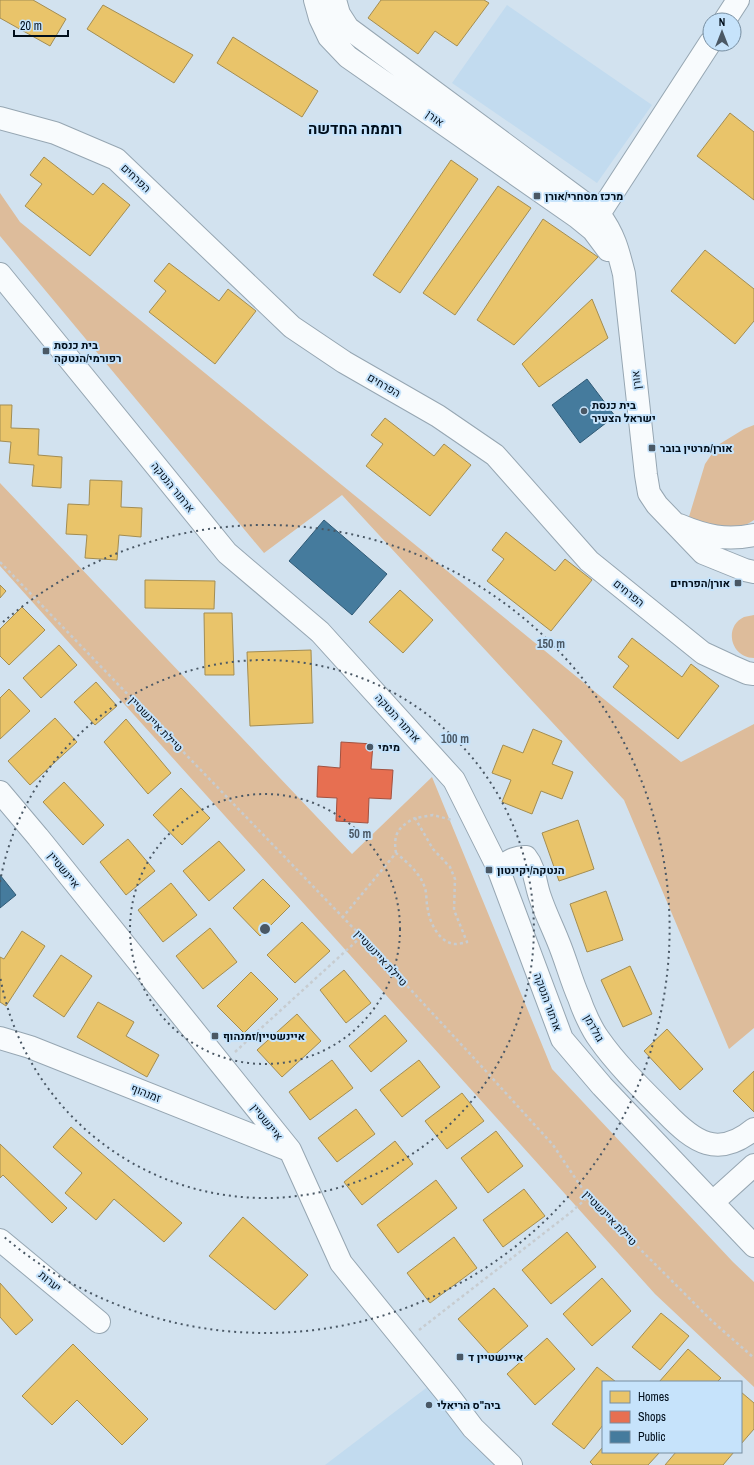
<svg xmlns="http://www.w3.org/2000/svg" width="754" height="1465" viewBox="0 0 754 1465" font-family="'Archivo Narrow',Heebo,sans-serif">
  <rect width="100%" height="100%" fill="#d2e2ef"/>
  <path fill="#c2dbef" d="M507 5 652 105 597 183 452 83Z
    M434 1382 506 1465H325Z"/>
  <path fill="#ddbc9b" d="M0 193 20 222 681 762 754 724V1028L729 1049 624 800 342 495 264 553 0 236Z
    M754 425V520C734 534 710 526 688 520L705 464 718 445 744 429Z
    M0 483 352 854 432 777 552 1069 733 1262 754 1282V1387L655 1294 0 566Z
    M754 615V658C731 658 723 627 744 617 747 616 751 616 754 615Z"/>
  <path fill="#e9c46a" stroke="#a38d52" d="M0 0H33L66 19 50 46 0 18Z
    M381 0H484L489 3 457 46 435 31 418 54 368 18Z
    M103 5 193 55 174 83 87 29Z
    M233 37 318 91 302 117 217 63Z
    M730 113 754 132V200L697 156Z
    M44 157 93 195 103 183 130 205 90 256 25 206 42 184 30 175Z
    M451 160 478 179 400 293 373 275Z
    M498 186 531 208 455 315 423 293Z
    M543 219 598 257 514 345 477 320Z
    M705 250 754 289V321L735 344 671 291Z
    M169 263 219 301 228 289 256 311 215 364 149 312 166 291 154 281Z
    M592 299 608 338 539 387 522 364Z
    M0 405H12L11 428 39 429 38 455 62 457 61 488 32 486 34 465 9 463 11 442 0 441Z
    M385 418 434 456 444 444 471 465 430 516 366 466 383 444 371 435Z
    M90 480 122 481 121 507 142 508 141 537 119 535 117 560 85 558 87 535 66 534 68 504 89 505Z
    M506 532 555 571 565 559 592 580 551 631 487 581 504 559 492 550Z
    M145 580 215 581 214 609 145 608Z
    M0 585 6 591 0 598Z
    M400 590 433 620 403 653 369 622Z
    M22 607 45 630 9 665 0 656V629Z
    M204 613H232L234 675H205Z
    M632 638 682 677 691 664 719 686 678 739 613 687 629 666 618 657Z
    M59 645 77 665 41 698 23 678Z
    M311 650 313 723 250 726 247 652Z
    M96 682 117 706 95 725 74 702Z
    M9 689 30 711 0 739V698Z
    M55 718 77 742 30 785 8 761Z
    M126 719 171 773 148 794 104 742Z
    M533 729 562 741 552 764 573 772 562 799 541 791 532 814 502 802 511 780 492 773 503 745 523 753Z
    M64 782 104 825 83 845 43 802Z
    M181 788 210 818 182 845 153 815Z
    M578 820 594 869 559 881 542 833Z
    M128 839 155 871 126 895 100 862Z
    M219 841 245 870 209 901 183 871Z
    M263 879 290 906 260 936 233 908Z
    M171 883 197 915 163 942 138 910Z
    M606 891 623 940 587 952 570 904Z
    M302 922 330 951 295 983 267 955Z
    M210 928 237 962 203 989 176 956Z
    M22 931 45 946 6 1006 0 1002V957L4 959Z
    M61 955 92 976 64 1017 33 996Z
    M630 966 652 1014 623 1027 601 980Z
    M344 970 371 1003 346 1023 320 990Z
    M251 972 278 999 244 1033 217 1006Z
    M98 1002 134 1022 126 1036 159 1055 147 1077 77 1037Z
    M297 1014 321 1041 282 1077 257 1050Z
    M385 1015 407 1041 371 1072 349 1046Z
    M667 1029 703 1069 680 1090 644 1051Z
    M332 1060 353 1088 310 1120 289 1092Z
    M419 1060 440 1087 402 1117 380 1090Z
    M754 1071V1112L733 1091Z
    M462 1093 484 1121 447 1149 425 1121Z
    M356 1109 375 1134 337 1162 318 1138Z
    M71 1127 182 1223 164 1242 114 1199 96 1220 65 1193 82 1173 53 1147Z
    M496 1131 523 1166 488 1193 461 1158Z
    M395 1141 413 1164 362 1205 344 1182Z
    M0 1144 67 1208 52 1223 3 1175 0 1178Z
    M436 1180 457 1208 398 1253 377 1225Z
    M524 1189 545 1216 503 1247 483 1220Z
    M243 1217 308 1275 275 1310 209 1256Z
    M567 1232 596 1267 551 1304 522 1270Z
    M454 1237 477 1268 430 1303 407 1273Z
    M602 1278 631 1311 592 1346 563 1314Z
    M0 1283 33 1320 16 1335 0 1317Z
    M494 1288 528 1326 492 1357 458 1319Z
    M661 1313 689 1336 660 1370 632 1347Z
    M547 1338 575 1369 535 1405 507 1374Z
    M73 1344 148 1419 122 1445 77 1400 52 1425 22 1396Z
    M688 1349 721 1378 717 1382H659Z
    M597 1367 616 1382H603V1425L584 1449 552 1424Z
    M741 1392 754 1403V1429L741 1444Z
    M603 1447V1452H660L648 1465H593L590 1462Z
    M676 1452H734L723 1465H665Z"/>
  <path fill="#e76f51" stroke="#a25241" d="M341 742 373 744 371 769 393 770 391 799 369 798 368 823 336 821 337 798 317 797 318 766 340 768Z"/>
  <path fill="#457b9d" stroke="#305a76" d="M587 379 615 416 580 443 552 405Z
    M324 520 387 574 352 615 289 561Z
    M0 875 16 895 0 908Z"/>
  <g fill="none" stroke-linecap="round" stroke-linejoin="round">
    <defs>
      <path id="minor" d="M315 0 320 18 329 37 348 57 577 217 593 230 608 250
        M335 0 339 14 348 28 599 214C614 234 618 250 624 274L646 475 649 493 657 505 703 553 745 570 754 572
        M725 20 738 0
        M0 118 55 133 116 159 292 327 344 362 438 416 495 455 589 561 703 653 731 666 747 673 754 674
        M584 217H591L599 214 710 43
        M0 274 227 553 320 632 454 780 498 868 562 1039 602 1086 754 1246
        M679 525C705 536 726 541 754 535
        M0 792 38 837 290 1150 341 1263 448 1395 473 1428 511 1465
        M498 868C507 863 515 856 526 857 535 868 535 883 540 897 545 912 552 926 558 941 566 960 571 980 579 998 583 1010 592 1030 599 1039 617 1065 644 1091 666 1113 694 1142 718 1159 754 1129
        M0 1038 30 1047 289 1150
        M713 1202 754 1165
        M0 1240 99 1322"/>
    </defs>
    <use href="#minor" stroke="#96a6b2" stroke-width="24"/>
    <path stroke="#c7ccd0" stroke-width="2.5" stroke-dasharray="3 3" stroke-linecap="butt" d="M0 562 361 936 484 1069 553 1145 588 1197 712 1321 754 1358
      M396 853C393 834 398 827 415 818
      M342 918 396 853C408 863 420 873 425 888 427 895 426 903 428 910 430 924 440 943 455 944 459 944 464 943 467 942L454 910 455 879 450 867 433 849 415 818 433 815 452 820
      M235 1052 361 937
      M419 1330 570 1213 588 1197"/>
    <use href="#minor" stroke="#f8fbfd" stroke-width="22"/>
  </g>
  <g fill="none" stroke="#4a5865" stroke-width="2" stroke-dasharray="2 4">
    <circle cx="265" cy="929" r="135"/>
    <path d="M0 882A269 269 0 1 1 0 976"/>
    <path d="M3 622A404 404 0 1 1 3 1236"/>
  </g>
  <g fill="#4a5865" stroke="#c6e3fb" stroke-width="1.5">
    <rect x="533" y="192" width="8" height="8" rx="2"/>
    <rect x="42" y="347" width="8" height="8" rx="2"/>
    <circle cx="584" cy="411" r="4"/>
    <rect x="648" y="444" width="8" height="8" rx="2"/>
    <rect x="734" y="579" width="8" height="8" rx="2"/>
    <circle cx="370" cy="747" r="4"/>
    <rect x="485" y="866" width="8" height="8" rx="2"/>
    <rect x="211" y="1032" width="8" height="8" rx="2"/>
    <rect x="456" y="1353" width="8" height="8" rx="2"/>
    <circle cx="429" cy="1405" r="4"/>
  </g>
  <g text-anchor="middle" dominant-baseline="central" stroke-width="4" stroke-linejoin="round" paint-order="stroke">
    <g font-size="11" fill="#000e1b" stroke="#c6e3fb">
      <text transform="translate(435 118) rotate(35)">אורן</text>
      <text transform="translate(136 178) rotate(43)">הפרחים</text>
      <text transform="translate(636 380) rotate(-96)">אורן</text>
      <text transform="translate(384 385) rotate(30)">הפרחים</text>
      <text transform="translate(173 487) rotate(51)">ארתור הנטקה</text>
      <text transform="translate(629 593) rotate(39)">הפרחים</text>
      <text transform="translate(398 718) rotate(48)">ארתור הנטקה</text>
      <text transform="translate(156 724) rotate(46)">טיילת איינשטיין</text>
      <text transform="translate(64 870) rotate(51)">איינשטיין</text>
      <text transform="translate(381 958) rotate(47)">טיילת איינשטיין</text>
      <text transform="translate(548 1002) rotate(70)">ארתור הנטקה</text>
      <text transform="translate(594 1028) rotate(61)">גולדמן</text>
      <text transform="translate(146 1093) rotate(22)">זמנהוף</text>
      <text transform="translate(267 1122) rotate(51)">איינשטיין</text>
      <text transform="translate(610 1218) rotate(46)">טיילת איינשטיין</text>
      <text transform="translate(50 1281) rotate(40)">יערות</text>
    </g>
    <g font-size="11" font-weight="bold" fill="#000e1b" stroke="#c6e3fb" text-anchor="start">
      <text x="545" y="196">מרכז מסחרי/אורן</text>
      <text x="54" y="345">בית כנסת<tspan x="54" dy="13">רפורמי/הנטקה</tspan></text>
      <text x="592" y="405">בית כנסת<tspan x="592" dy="13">ישראל הצעיר</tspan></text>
      <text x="660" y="448">אורן/מרטין בובר</text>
      <text x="730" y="583" text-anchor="end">אורן/הפרחים</text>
      <text x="378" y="747">מימי</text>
      <text x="497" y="870">הנטקה/יקינטון</text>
      <text x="223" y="1036">איינשטיין/זמנהוף</text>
      <text x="468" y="1357">איינשטיין ד</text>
      <text x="437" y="1405">ביה"ס הריאלי</text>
    </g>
    <g font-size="15" font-weight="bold" fill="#000e1b" stroke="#c6e3fb">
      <text x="355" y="128">רוממה החדשה</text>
    </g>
  </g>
  <circle cx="265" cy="929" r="6" fill="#4a5865" stroke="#c6e3fb" stroke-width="2"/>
  <g font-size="12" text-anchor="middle" font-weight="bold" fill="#4a5865" stroke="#c6e3fb" stroke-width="4" stroke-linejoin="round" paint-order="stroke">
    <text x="551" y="648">150 m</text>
    <text x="455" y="743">100 m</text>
    <text x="360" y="838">50 m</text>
  </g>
  <rect x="602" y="1381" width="140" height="72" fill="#c6e3fb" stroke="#778ea1"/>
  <rect x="610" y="1391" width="20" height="12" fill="#e9c46a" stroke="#778ea1"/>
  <text x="638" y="1401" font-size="12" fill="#000e1b">Homes</text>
  <rect x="610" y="1411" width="20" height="12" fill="#e76f51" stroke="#778ea1"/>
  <text x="638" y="1421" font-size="12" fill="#000e1b">Shops</text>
  <rect x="610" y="1431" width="20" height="12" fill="#457b9d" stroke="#778ea1"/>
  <text x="638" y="1441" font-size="12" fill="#000e1b">Public</text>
  <g transform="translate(722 32)"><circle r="19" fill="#c6e3fb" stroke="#778ea1"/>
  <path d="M0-3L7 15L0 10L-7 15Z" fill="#4a5865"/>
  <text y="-6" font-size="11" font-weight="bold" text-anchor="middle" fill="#000e1b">N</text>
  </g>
  <path d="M14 30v6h54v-6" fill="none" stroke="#000e1b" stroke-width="2"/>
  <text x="20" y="30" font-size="12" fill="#000e1b" stroke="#c6e3fb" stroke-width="3" paint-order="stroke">20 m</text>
</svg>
